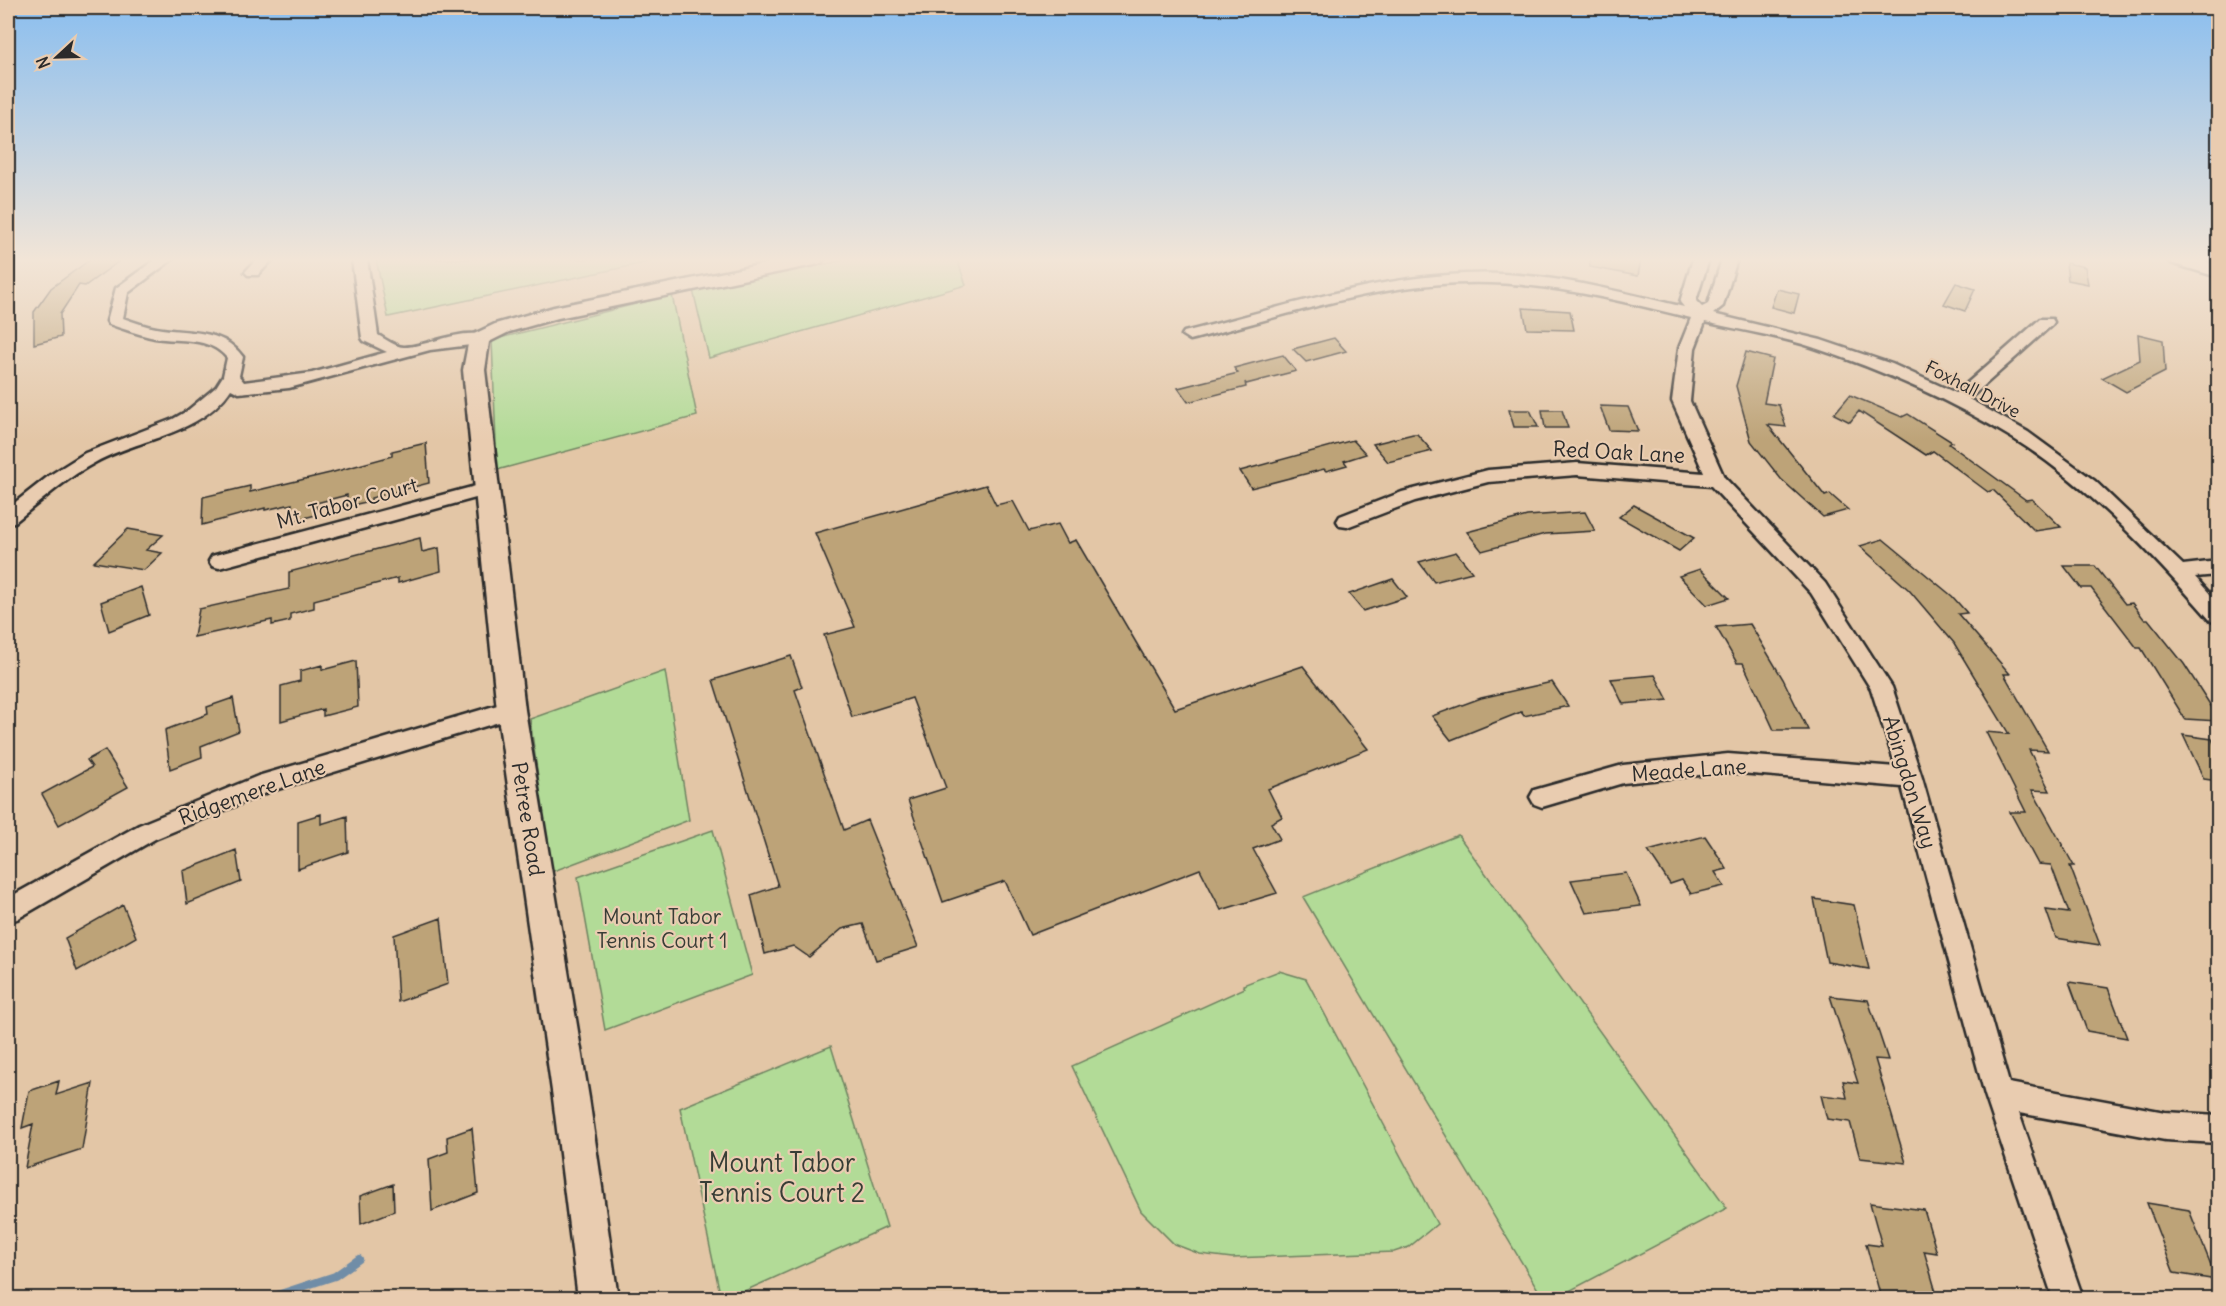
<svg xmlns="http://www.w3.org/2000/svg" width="2226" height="1306" viewBox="0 0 2226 1306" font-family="Delius,sans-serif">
  <rect width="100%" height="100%" fill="#e3c6a6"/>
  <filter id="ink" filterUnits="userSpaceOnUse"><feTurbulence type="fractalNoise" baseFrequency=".0167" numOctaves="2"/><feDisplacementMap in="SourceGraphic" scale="12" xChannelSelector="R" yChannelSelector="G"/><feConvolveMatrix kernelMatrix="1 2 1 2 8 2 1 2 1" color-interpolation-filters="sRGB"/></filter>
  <g filter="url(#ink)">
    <path fill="#b2db97" stroke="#6e8361" stroke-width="1.5" d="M376 259H663L388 317Z
      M851 259H957L966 285 709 358 693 290Z
      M672 295 697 416 497 470 492 340Z
      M665 671 689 820 551 872 530 719Z
      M713 830 752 975 605 1030 578 877Z
      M1458 835 1727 1208 1556 1298H1543L1303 897Z
      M1279 971 1306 979 1437 1224 1409 1247 1394 1252 1232 1258 1200 1254 1174 1244 1141 1211 1072 1066 1245 988 1243 985Z
      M831 1046 887 1227 729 1298H721L680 1108Z"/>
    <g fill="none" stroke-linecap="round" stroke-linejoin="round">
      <path stroke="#708da7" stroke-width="8" d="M268 1298 335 1276 359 1259"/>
    </g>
    <path fill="#bda378" stroke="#2b2b2b" stroke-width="1.5" d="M91 259H122L85 286 79 285 60 314 61 337 34 344V312L51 288Z
      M1590 259H1641L1638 276 1590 267Z
      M2066 263 2085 267 2088 284 2068 280Z
      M1956 283 1975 289 1965 311 1944 304Z
      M1777 289 1799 294 1794 313 1771 307Z
      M1523 308 1570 311 1574 330 1527 329Z
      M2138 334 2163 340 2165 372 2126 392 2102 378 2140 360Z
      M1334 338 1346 351 1306 362 1293 349Z
      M1746 352 1773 359 1764 403 1779 405 1786 427 1768 425 1825 496 1830 494 1848 510 1823 517 1781 479 1751 441 1736 386Z
      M1283 355 1296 371 1246 384 1245 382 1246 387 1188 402 1178 388 1238 373 1234 368Z
      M1850 395 1902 417 1908 414 1952 442 1949 444 2026 500 2032 499 2061 527 2035 531 1993 490 1988 492 1933 451 1926 455 1859 411 1850 422 1834 414Z
      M1600 406 1628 407 1638 431 1609 430Z
      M1509 410H1530L1538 427H1514Z
      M1542 410H1562L1568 428H1545Z
      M1413 434H1417L1432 451 1388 462 1373 444Z
      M1353 440 1366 454 1344 461 1347 465 1326 471 1324 469 1251 488 1240 471Z
      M426 443 429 483 371 498V501L347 506V495L316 503V515L292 521V504L265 510V508L202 525 203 497 250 486V492L330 473 392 456V451Z
      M986 485 996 505 1013 501 1029 531 1058 524 1068 543 1076 540 1175 709 1303 666 1368 749 1268 789 1282 817 1271 823 1280 839 1253 849 1277 893 1221 910 1200 869 1030 935 1005 881 943 902 908 800 946 788 912 698 852 717 824 635 855 627 815 533Z
      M1634 505 1694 538 1679 551 1619 517Z
      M1585 512 1595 531 1545 534 1482 551 1467 532 1527 516Z
      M128 529 163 535 146 550 162 553 144 570 94 562Z
      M420 538 422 552 439 548 441 571 398 583V578L314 600V608L290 614V621L272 625V620L194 637 199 609 289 589V572Z
      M1883 539 1952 596 1967 613 1958 614 2010 674H2004L2048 751 2029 750 2050 791 2032 790 2074 866H2070L2100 945 2056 938 2046 910 2069 913 2051 865 2038 864 2010 812H2026L1986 732 2009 734 1954 643 1909 590 1860 546Z
      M1456 552 1472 572 1434 582 1419 562Z
      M2064 566H2095L2125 604 2132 603 2144 619H2148L2184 664 2218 717V721L2185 719 2141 648H2137L2091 588H2081Z
      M1700 569 1729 598 1707 605 1679 576Z
      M1393 579 1407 597 1363 611 1349 594Z
      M141 587 149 615 109 631 101 602Z
      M1750 624 1783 679 1808 730H1774L1743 663H1737L1716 627Z
      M791 656 802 687 795 690 844 830 867 820 918 947 876 960 863 924 842 929 809 957 793 946 765 954 751 895 778 886 713 680Z
      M356 661 358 707 323 716V709L281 721V686L300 681V671L322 665V670Z
      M1655 675 1668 700 1623 704 1611 679Z
      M1552 682 1568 706 1524 716 1521 712 1451 740 1432 716 1481 698Z
      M233 698 239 731 201 746 202 757 170 769 165 730 208 714 207 707Z
      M2183 735 2212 739 2218 752V781L2204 779Z
      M105 750 128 787 59 825 42 794 92 767 87 760Z
      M321 814V824L347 816 348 852 298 869V821Z
      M1705 836 1727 869 1715 872 1724 886 1691 894 1682 880 1670 884 1648 851Z
      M236 850 241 882 187 904 183 871Z
      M1626 873 1641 906 1586 913 1571 880Z
      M1814 899 1854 905 1869 969 1827 962Z
      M123 905 136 937 77 971 65 938Z
      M441 918 448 984 398 1002 394 935Z
      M2069 982 2108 988 2127 1038 2087 1031Z
      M1830 996 1868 1000 1888 1060 1875 1059 1906 1163 1860 1158 1850 1122 1827 1119 1821 1095 1847 1098 1843 1081 1858 1083Z
      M59 1081 56 1095 93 1083 82 1149 25 1168 33 1124 22 1128 29 1091Z
      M472 1128 478 1193 432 1211 429 1159 448 1152 447 1137Z
      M393 1184 394 1211 361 1224 360 1196Z
      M1870 1203 1924 1210 1937 1253 1924 1251 1938 1299 1880 1294 1866 1244 1882 1246Z
      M2147 1203 2189 1210 2217 1280 2174 1273Z"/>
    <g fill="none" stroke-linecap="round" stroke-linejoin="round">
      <defs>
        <path id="minor" d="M156 259H173L128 293 123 318C134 322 145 326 156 328 187 334 222 327 243 357L239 376 244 382 312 373 387 352 364 341 362 338 352 259H367L378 335C385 339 396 347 404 347 422 348 474 323 487 339L479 344 430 350 289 388 239 393 231 389C201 435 140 438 96 462 66 478 41 501 15 522L8 523V508L50 475 85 453 173 419 187 411 216 387 223 376 227 358C209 336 180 342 155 338 140 335 124 329 109 324L107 321 116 288Z
          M257 259H273L258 275H248L245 272Z
          M1693 259H1709L1696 301 1702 307 1708 304 1722 259H1737L1723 306 1713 314 1821 340 1892 364 1956 393 2040 319H2052L2054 322 2052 325 1969 399 2028 432 2095 481 2183 565 2218 561V575L2195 577 2218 603V624L2211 621C2154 556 2088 485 2014 439 1951 400 1882 370 1812 347 1777 336 1741 330 1705 322L1695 348 1690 401 1724 477 1825 583 1892 687 1922 778 2009 1083 2165 1112 2218 1115V1143L2165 1140 2019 1113 2083 1298H2053L1985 1095 1902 787 1728 772 1623 783 1542 807 1534 804 1530 797 1534 790 1623 765 1728 754 1896 767 1871 689 1811 593 1711 486 1577 475 1488 482 1415 501 1347 527 1340 526 1337 521 1340 516 1402 492 1488 470 1577 463 1704 473 1672 401 1679 348 1691 318C1617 300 1543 281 1466 283 1375 284 1278 318 1190 340L1182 335 1184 332C1276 309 1369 278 1464 274 1539 270 1612 290 1684 307L1680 302Z
          M487 483 494 485 496 489 494 493 219 568 212 566 209 561 212 556 219 554Z
          M511 701 519 704 522 710 519 716 271 791 155 839 17 919 8 922V898L139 825 258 776Z"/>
        <path id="tertiary" d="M788 259H824L821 263 814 265 558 318 509 332 489 342 485 370 525 710 589 1098 618 1298H578L553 1098 497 710 463 370 469 339 472 335 495 324 554 307Z
          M2168 259H2197L2218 265V277L2171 263Z"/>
      </defs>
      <use href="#minor" stroke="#2b2b2b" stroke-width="5"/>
      <use href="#tertiary" stroke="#2b2b2b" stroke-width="5"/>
      <use href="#minor" fill="#e9ccb0" fill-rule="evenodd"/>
      <use href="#tertiary" fill="#e9ccb0" fill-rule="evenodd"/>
    </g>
  </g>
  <linearGradient id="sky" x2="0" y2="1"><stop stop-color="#8abeef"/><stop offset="0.59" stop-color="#f2e5d7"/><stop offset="1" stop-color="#f2e5d7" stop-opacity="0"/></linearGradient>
  <rect width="2226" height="441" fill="url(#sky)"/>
  <g text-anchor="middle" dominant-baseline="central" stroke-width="4.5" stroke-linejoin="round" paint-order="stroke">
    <g font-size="18" fill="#2b2b2b" stroke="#e9ccb0">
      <text transform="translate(1973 389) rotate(27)">Foxhall Drive</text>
    </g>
    <g font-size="21" fill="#2b2b2b" stroke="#e9ccb0">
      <text transform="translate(1619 452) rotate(3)">Red Oak Lane</text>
      <text transform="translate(347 503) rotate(-15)">Mt. Tabor Court</text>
      <text transform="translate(1689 770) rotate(-4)">Meade Lane</text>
      <text transform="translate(1910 782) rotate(73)">Abingdon Way</text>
      <text transform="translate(252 792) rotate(-20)">Ridgemere Lane</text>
      <text transform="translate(528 819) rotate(81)">Petree Road</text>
    </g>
    <g font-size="21" fill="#383d36" stroke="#e9ccb0">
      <text x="662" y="916">Mount Tabor<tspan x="662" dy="24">Tennis Court 1</tspan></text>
    </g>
    <g font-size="26" fill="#383d36" stroke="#e9ccb0">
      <text x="782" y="1162">Mount Tabor<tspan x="782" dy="30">Tennis Court 2</tspan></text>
    </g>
  </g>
  <rect width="2226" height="1306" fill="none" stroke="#e9ccb0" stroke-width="30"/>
  <rect x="15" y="15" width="2196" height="1276" fill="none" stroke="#2b2b2b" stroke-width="2" filter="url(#ink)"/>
  <g transform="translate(57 57) rotate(248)" stroke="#e9ccb0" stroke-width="4.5" paint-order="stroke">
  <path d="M0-4.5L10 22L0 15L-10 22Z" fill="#2b2b2b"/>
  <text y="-9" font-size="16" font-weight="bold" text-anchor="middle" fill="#2b2b2b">N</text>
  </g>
</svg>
